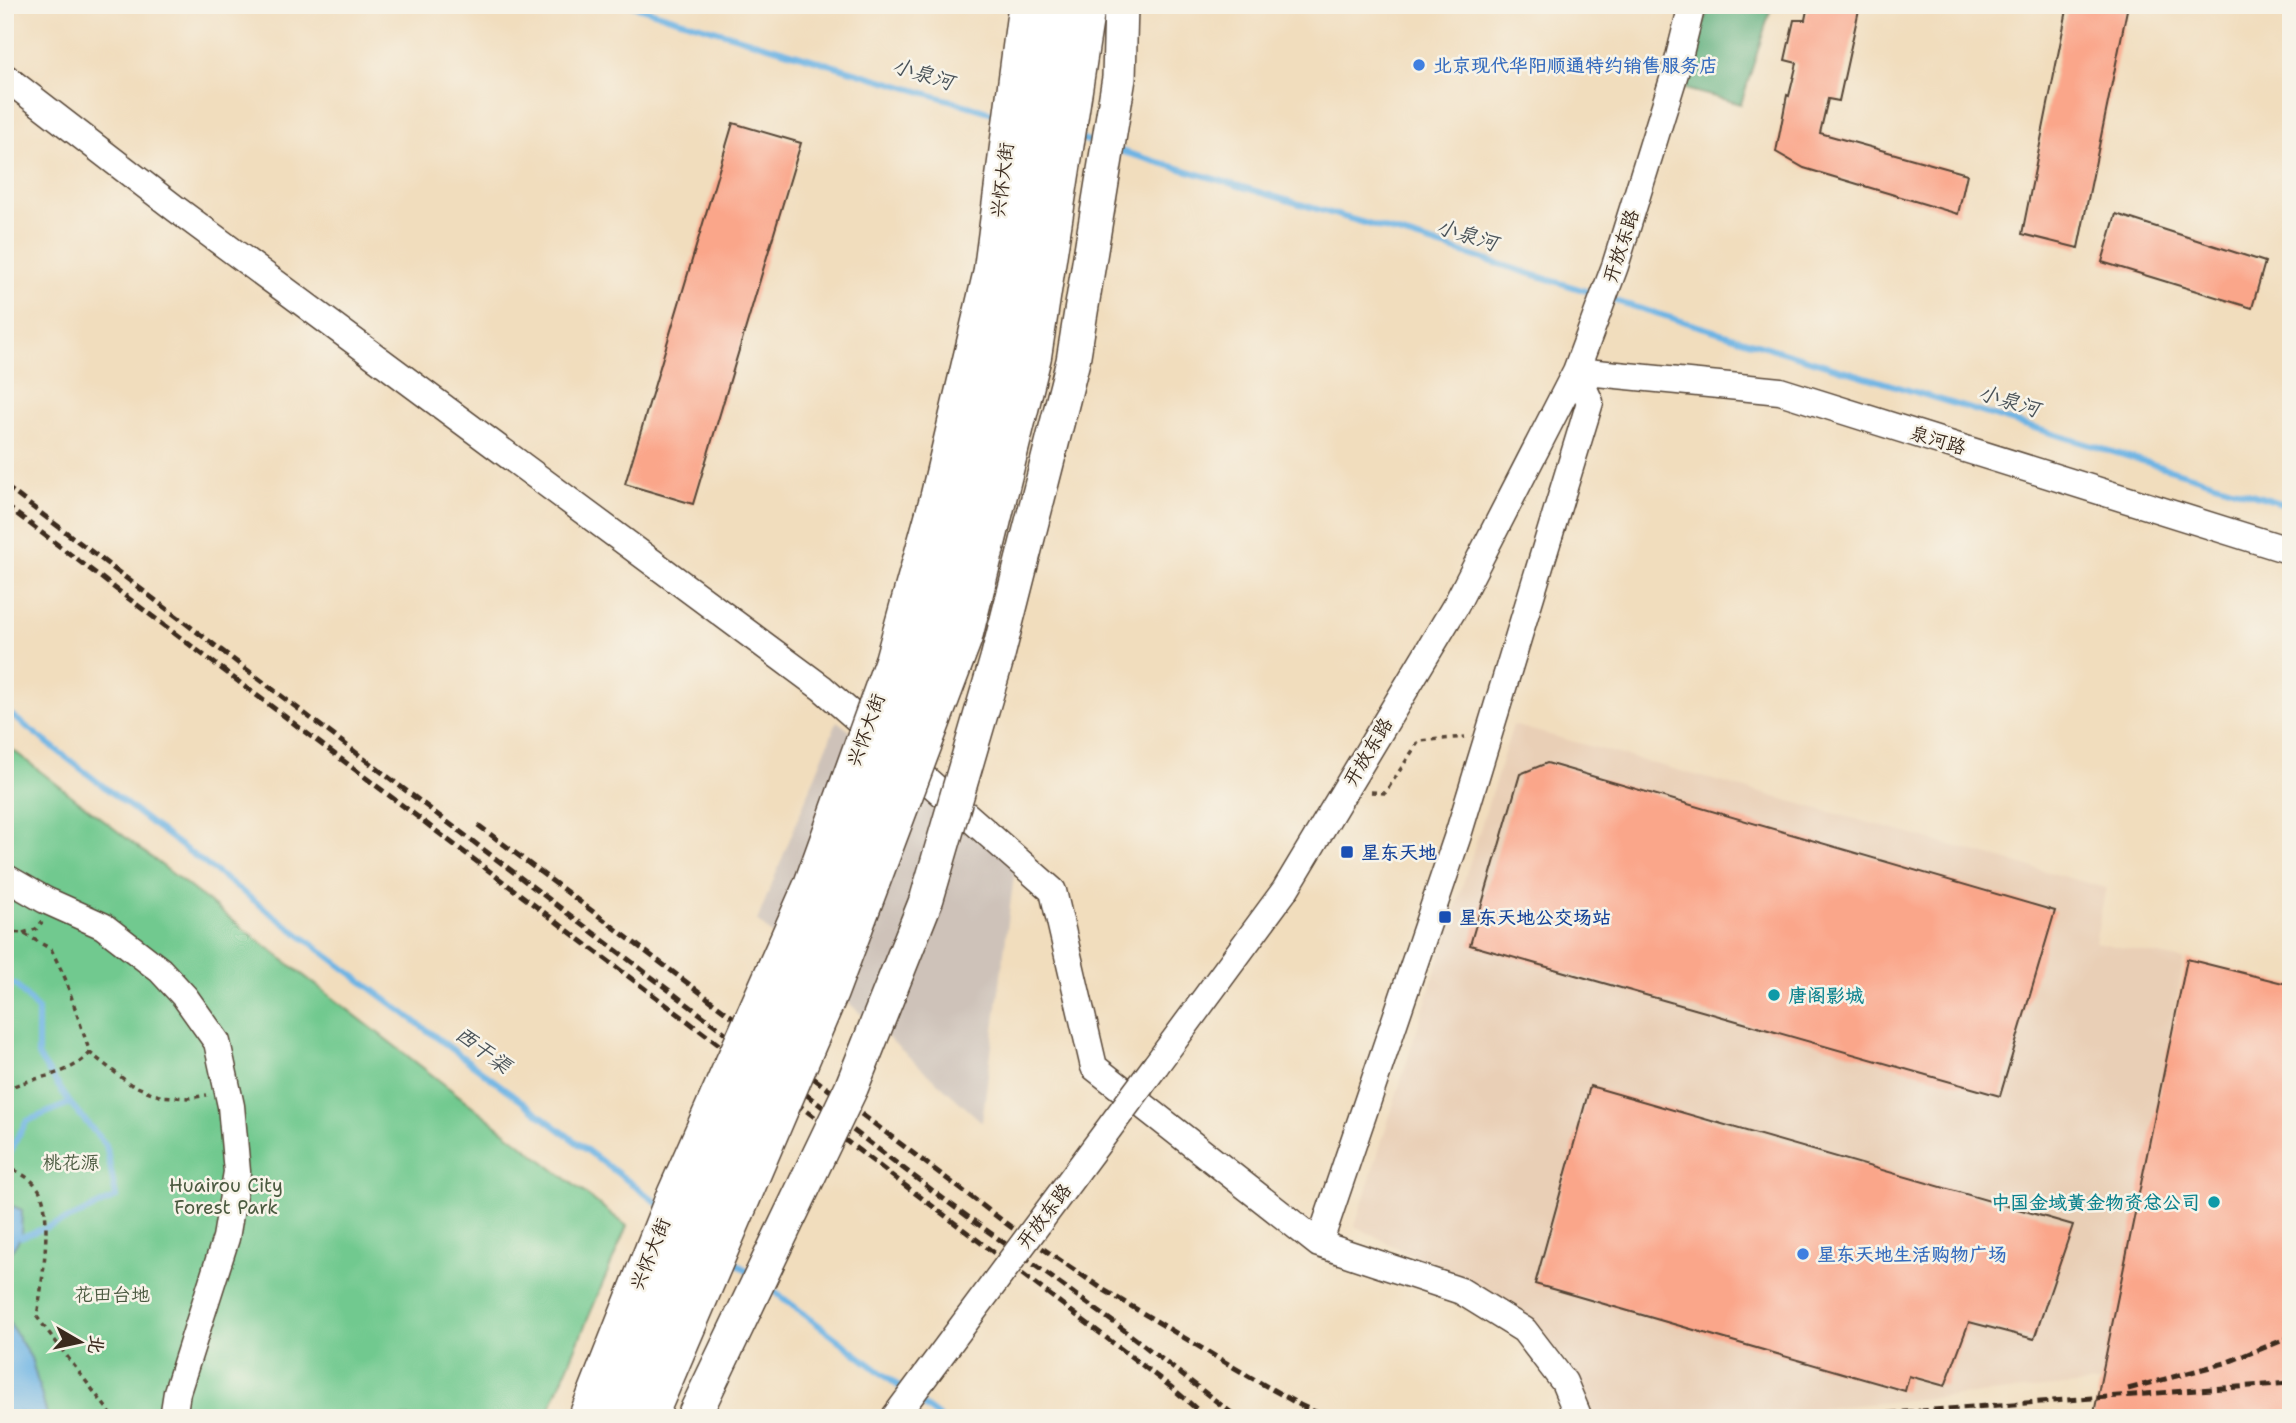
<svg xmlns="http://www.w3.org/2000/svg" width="2296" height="1423" viewBox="0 0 2296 1423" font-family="'Shantell Sans','LXGW WenKai TC',sans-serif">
  <rect width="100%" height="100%" fill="#f7f3e8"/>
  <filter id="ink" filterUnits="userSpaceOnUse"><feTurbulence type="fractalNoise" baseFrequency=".0143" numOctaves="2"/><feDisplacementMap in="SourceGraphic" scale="14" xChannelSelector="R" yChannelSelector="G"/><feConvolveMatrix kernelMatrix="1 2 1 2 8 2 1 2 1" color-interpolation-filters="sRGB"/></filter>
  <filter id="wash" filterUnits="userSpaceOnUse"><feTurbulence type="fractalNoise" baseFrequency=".00686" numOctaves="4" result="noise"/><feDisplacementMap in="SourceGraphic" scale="28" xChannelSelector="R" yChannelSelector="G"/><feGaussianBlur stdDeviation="1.57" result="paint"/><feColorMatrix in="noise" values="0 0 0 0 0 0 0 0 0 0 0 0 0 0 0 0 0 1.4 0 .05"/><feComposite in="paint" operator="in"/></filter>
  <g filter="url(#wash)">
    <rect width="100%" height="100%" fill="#f1ddbd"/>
    <path fill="#e9cfb6" d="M1513 725 2106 888 2095 942 2184 960 2110 1382 1712 1418H1595L1568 1364 1508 1305 1355 1226Z"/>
    <path fill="#cec2b9" d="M837 721 1016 860 982 1122 757 921Z"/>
    <path fill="#71c98f" stroke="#567a56" stroke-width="2" d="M5 744 627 1226 546 1418H5Z"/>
    <path fill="#5cad7a" stroke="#4c6c4c" stroke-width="2" d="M1709 5H1772L1741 104 1685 89Z"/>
    <path fill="#6db4e4" stroke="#546f81" stroke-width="2" d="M5 1203 22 1210 21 1237 5 1260Z
      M5 1316 31 1358 48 1418H5Z"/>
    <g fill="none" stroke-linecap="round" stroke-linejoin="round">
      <path stroke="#6db4e4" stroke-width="6" d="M630 5 999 115
        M1077 138 1100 144
        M1117 150 1412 237 1599 295
        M1609 299 2291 506
        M5 710 156 827 660 1205
        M5 981 16 985 38 1010V1056L70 1103 27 1121 17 1138 5 1165
        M21 1237 74 1217 116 1197 106 1145 70 1103
        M730 1258 752 1275
        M766 1285 905 1391
        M916 1400 940 1418"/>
    </g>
    <g id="blocks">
      <path fill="#faa68a" d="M1808 5H1860L1839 101 1828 99 1820 133 1967 174 1958 214 1804 168 1776 152 1787 95 1789 96 1797 63 1785 60 1794 20H1805Z
        M2068 5H2128L2078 248 2022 234Z
        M733 123 801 143 693 504 625 484Z
        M2116 214 2265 262 2252 308 2102 262Z
        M1547 763 2055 911 2000 1096 1470 945 1520 774Z
        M2187 959 2291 985V1418H2093Z
        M1590 1086 2073 1225 2034 1339 1969 1322 1945 1386 1909 1376 1905 1391 1535 1284Z"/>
    </g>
  </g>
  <g filter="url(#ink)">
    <use href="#blocks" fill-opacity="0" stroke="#564536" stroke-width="2"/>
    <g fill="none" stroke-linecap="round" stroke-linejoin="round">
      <defs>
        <path id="minor" d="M5 77 176 209 822 688 1053 891 1094 1067 1319 1244 1461 1291 1524 1330 1564 1382 1579 1418
          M1576 371 1780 391 2291 551
          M5 877 45 900 103 926 160 970 185 997 217 1042 231 1106 237 1172 226 1238 177 1392 173 1418
          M1156 1065 1285 890 1456 605 1576 371 1615 266 1675 73 1692 5
          M1319 1244 1458 835 1590 402 1576 371"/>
      </defs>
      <use href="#minor" stroke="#564536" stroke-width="29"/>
      <path stroke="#564536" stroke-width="3.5" stroke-dasharray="5 5" stroke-linecap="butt" d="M1371 792 1385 793 1419 741 1465 737
        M5 932 23 933 51 949 65 978 90 1053 130 1084 159 1096 190 1098 207 1095
        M23 933 36 929 42 922
        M5 1090C34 1075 67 1078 90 1053
        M5 1166C16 1171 30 1177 37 1187 55 1208 41 1289 37 1317L114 1418"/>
      <use href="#minor" stroke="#fff" stroke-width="26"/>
      <path stroke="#3b2a1e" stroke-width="5" stroke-dasharray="10 5" stroke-linecap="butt" d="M5 486 949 1203 1120 1327 1238 1418
        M5 505 1046 1292 1171 1387 1207 1418
        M478 825 1011 1227 1104 1290 1250 1377 1300 1405 1329 1418
        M2128 1389 2225 1363 2291 1337
        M1828 1418 2291 1383"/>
      <defs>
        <path id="minor-bridge" d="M894 1418 1156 1065"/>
        <path id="major-bridge" d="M585 1418 670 1203 810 886 892 659 937 497 990 273 1025 5
          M693 1418 852 1086 927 898 997 659 1073 361 1119 78 1121 5"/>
        <path id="highway-bridge" d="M615 1418 813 950 931 640 1000 360 1052 5
          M647 1418 829 992 963 637 1032 356 1086 5"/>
      </defs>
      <use href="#minor-bridge" stroke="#564536" stroke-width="29" stroke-linecap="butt"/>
      <use href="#major-bridge" stroke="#564536" stroke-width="36" stroke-linecap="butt"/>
      <use href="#highway-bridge" stroke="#564536" stroke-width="41" stroke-linecap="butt"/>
      <use href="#minor-bridge" stroke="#fff" stroke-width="26"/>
      <use href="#major-bridge" stroke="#fff" stroke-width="33"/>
      <use href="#highway-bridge" stroke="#fff" stroke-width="38"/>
    </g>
  </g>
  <g fill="#3f7fe0" stroke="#f7f3e8" stroke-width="2.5">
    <circle cx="1419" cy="65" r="7"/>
    <circle cx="1803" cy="1254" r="7"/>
  </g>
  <g fill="#1a4fb4" stroke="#f7f3e8" stroke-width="2.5">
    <rect x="1340" y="845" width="14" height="14" rx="3.5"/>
    <rect x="1438" y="910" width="14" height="14" rx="3.5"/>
  </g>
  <g fill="#0f9aa8" stroke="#f7f3e8" stroke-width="2.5">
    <circle cx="1774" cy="995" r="7"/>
    <circle cx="2214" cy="1202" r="7"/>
  </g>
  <g text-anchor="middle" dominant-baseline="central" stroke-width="5" stroke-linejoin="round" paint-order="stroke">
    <g font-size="19" font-weight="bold" fill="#366cbe" stroke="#f7f3e8" text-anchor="start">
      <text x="1433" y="65">北京现代华阳顺通特约销售服务店</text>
      <text x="1817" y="1254">星东天地生活购物广场</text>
    </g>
    <g font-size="19" fill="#3b2a1e" stroke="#f7f3e8">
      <text transform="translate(1002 180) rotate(-83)">兴怀大街</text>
      <text transform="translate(1621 246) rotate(-72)">开放东路</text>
      <text transform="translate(1938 440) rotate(17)">泉河路</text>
      <text transform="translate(866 730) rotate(-70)">兴怀大街</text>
      <text transform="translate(1368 752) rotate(-59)">开放东路</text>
      <text transform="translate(1044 1216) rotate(-53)">开放东路</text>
      <text transform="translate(650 1254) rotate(-68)">兴怀大街</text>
    </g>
    <g font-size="19" font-weight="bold" fill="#164399" stroke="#f7f3e8" text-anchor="start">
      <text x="1361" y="852">星东天地</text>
      <text x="1459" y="917">星东天地公交场站</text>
    </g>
    <g font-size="19" font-weight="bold" fill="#0d838f" stroke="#f7f3e8" text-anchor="start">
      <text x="1788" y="995">唐阁影城</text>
      <text x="2200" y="1202" text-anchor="end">中国金域黄金物资总公司</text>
    </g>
    <g font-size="19" fill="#4b5a40" stroke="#f7f3e8">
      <text x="71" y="1162">桃花源</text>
      <text x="226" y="1185">Huairou City<tspan x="226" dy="22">Forest Park</tspan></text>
      <text x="112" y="1294">花田台地</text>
    </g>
    <g font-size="21" font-style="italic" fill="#4a5359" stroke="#f7f3e8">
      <text transform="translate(923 74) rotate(17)">小泉河</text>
      <text transform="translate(1467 235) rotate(17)">小泉河</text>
      <text transform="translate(2009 401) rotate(17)">小泉河</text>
      <text transform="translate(483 1050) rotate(37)">西干渠</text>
    </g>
  </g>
  <rect width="2296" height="1423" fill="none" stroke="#f7f3e8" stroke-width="28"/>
  <g transform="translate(80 1342) rotate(99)" stroke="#f7f3e8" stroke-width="5" paint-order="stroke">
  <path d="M0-5L12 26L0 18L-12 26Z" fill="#3b2a1e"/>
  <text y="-10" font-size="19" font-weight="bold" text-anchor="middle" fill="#3b2a1e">北</text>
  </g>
</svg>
